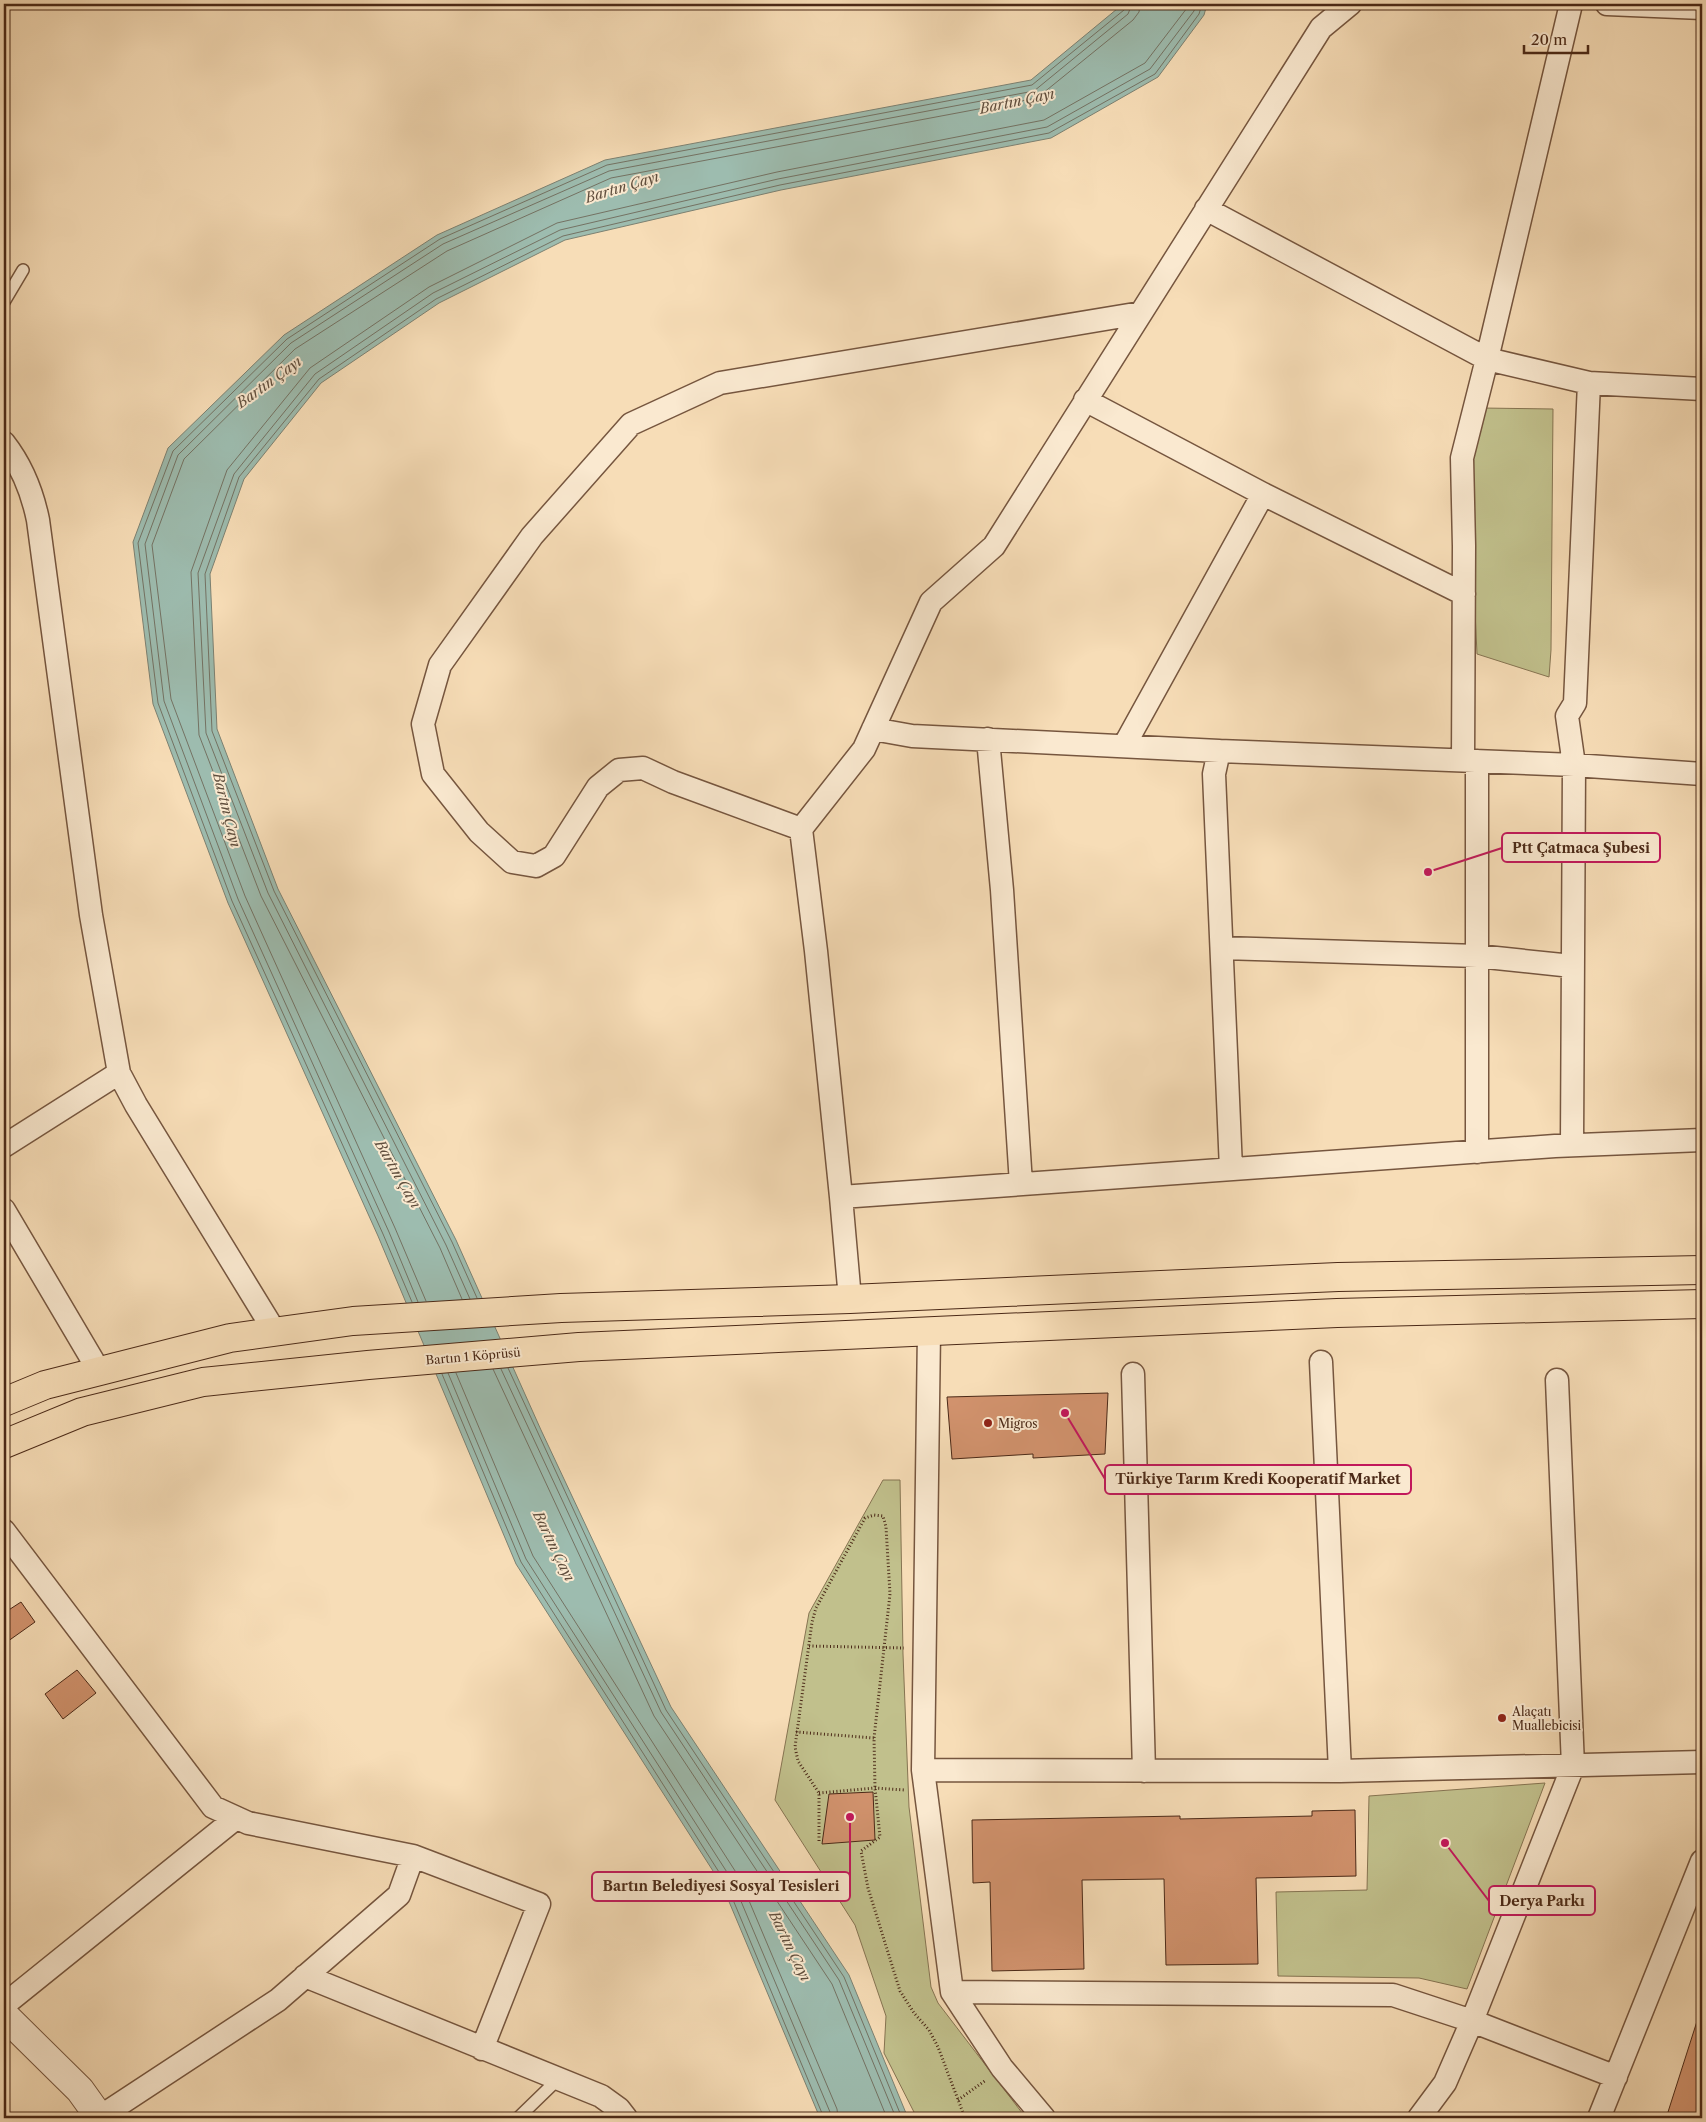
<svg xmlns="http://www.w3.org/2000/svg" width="1706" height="2122" viewBox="0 0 1706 2122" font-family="'Libre Caslon Text',serif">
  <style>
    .green { fill: #c1c08c; stroke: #867452 }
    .water { fill: #9dbcaf; stroke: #7c8172 }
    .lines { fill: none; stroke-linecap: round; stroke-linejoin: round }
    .shore { stroke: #747263; stroke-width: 1 }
    .building { fill: #d1926d; stroke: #4b2917 }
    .service-casing { stroke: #76563f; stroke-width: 14 }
    .minor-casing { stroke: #76563f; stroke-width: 25 }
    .tertiary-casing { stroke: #76563f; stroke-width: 30 }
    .trunk-casing { stroke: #4b2917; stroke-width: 30 }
    .path { stroke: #4b2917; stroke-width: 3; stroke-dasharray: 1 2.5; stroke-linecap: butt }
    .service { stroke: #fae9d0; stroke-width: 11 }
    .minor { stroke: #fae9d0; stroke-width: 22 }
    .tertiary { stroke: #fae9d0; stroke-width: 28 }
    .trunk { stroke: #f7ddb7; stroke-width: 28 }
    .poi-dot { fill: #8f2418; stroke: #fae9d0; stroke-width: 2 }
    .labels { text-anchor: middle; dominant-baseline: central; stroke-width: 4; stroke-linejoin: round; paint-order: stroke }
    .street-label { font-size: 12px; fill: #4b2917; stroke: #fae9d0 }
    .poi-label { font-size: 12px; fill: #4b2917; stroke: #fae9d0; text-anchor: start }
    .water-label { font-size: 14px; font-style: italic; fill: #604e3d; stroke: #fae9d0 }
    .leader { fill: none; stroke: #c2185b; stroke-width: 2 }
    .callout-dot { fill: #c2185b; stroke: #fae9d0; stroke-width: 2 }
    .callout { fill: #fae9d0; stroke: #c2185b; stroke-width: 2 }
    .callout-label { font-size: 14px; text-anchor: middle; font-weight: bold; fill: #4b2917 }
  </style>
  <rect width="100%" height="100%" fill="#f7ddb7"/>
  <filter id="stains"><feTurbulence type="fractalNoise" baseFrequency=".004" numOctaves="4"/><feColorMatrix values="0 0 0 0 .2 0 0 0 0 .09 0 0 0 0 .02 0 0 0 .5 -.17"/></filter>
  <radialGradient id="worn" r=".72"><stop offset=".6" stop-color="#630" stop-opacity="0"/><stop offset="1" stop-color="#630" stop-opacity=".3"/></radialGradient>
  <path class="green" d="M1482,408L1553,409L1551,650L1549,677L1477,654L1468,458Z
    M883,1480H900L903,1654L909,1807L931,1987L938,2003L1026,2118H917L884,2053L886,2016L855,1925L775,1800L809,1613Z
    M1545,1783L1467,1989L1419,1978L1278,1976L1276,1892L1367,1890L1369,1796Z"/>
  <path class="water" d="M1123,4H1207L1204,15L1158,77L1051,138L781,190L565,240L439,303L321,383L244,479L210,574L217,729L278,889L456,1240L541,1430L671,1707L849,1975L908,2118H820L722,1885L516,1564L378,1236L228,903L153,704L133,542L168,448L284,335L437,235L605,160L1031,80Z"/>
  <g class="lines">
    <path class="shore" d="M477,1298L452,1242L274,891L212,731L205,574L239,477L319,379L436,299L563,236L780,185L1049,133L1155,74L1199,14L1202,4
      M462,1299L440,1248L261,896L199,735L191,572L227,470L310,368L429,287L557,223L777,172L1044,120L1145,63L1187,8L1188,4
      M470,1299L446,1245L268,893L206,733L198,573L234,474L315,374L433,293L560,230L778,179L1047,127L1150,69L1194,11L1195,4
      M426,1301L395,1228L245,896L171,699L152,545L184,459L295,349L447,251L611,178L1037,98L1133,20L1139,12L1140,4
      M412,1302L383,1234L232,901L158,703L138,543L173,451L287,339L440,239L607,165L1032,85L1124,10L1126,4
      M418,1302L389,1232L238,899L164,701L145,544L178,455L291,343L443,244L609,171L1034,91L1128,14L1132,4
      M508,1368L666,1710L844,1977L902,2118
      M493,1369L654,1716L832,1984L887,2118
      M501,1369L661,1712L839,1980L896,2118
      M448,1373L526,1559L732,1880L830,2112L831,2118
      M456,1373L533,1556L739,1877L837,2109L838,2118
      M442,1374L521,1562L726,1883L824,2118"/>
  </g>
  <path class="building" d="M1108,1393L1105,1454L1033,1458V1454L952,1459L947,1397Z
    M21,1602L35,1622L4,1644V1613Z
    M77,1670L96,1693L63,1719L45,1694Z
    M873,1792L875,1840L822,1844L829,1794Z
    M1355,1810L1356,1876L1256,1878L1258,1964L1166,1965L1164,1879L1082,1880L1084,1969L992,1971L990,1882L973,1883L972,1820L1180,1816V1819L1312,1816V1811Z
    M1699,2015L1702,2016V2118H1686L1668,2112Z"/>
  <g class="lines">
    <defs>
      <path id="service" d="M4,302L23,270
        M518,2118L552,2085L555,2078"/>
      <path id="minor" d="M1607,4L1702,8
        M1206,209L1487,359L1571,4
        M1085,400L1263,494L1464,594
        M4,443C22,466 32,491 38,520L91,915L119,1073L136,1105L275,1332
        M873,729L912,736L1219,751
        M988,739L1002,890L1021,1184
        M1124,746L1263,494
        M1463,760L1464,546L1462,458L1487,359L1589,383L1702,389
        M1477,761V1152
        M801,829L673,782L643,768L619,770L598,787L554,856L536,866L512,862L479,832L433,774L423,724L440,665L532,536L631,424L720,383L1141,313
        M1222,948L1477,956L1572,966
        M1572,1145L1574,765L1567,716L1575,703L1589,383
        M4,1146L119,1073
        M1231,1169L1214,774L1219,751L1574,765L1702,774
        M841,1197L816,951L801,829L864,749L931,602L994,546L1321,28L1350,4
        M4,1210L99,1371
        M850,1299L841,1197L1555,1146L1702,1140
        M929,1331L923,1770L952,1992L1002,2068L1044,2118
        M1321,1362L1340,1771
        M1133,1374L1144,1771
        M4,1531L213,1807L248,1823L413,1856L539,1904L482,2049
        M923,1770L1340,1771L1702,1762
        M305,1976L601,2096L619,2109L626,2118
        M952,1992L1393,1995L1472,2021L1616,2077
        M4,2005L236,1818
        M100,2117L278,2000L399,1895L413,1856
        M1419,2118L1445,2083L1472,2021L1573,1766L1557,1380
        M1599,2118L1702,1861"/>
      <path id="tertiary" d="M4,2015L80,2090L100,2118"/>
      <path id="trunk" d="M4,1402L45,1385L230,1338L353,1321L561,1308L850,1299L1338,1277L1702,1270
        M4,1444L82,1412L203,1382L368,1365L579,1347L1337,1313L1702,1304"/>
    </defs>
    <use href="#service" class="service-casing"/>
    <use href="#minor" class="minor-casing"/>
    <use href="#tertiary" class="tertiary-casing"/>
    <use href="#trunk" class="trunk-casing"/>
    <path class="path" d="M809,1646L904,1648
      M796,1732L874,1738
      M819,1793L875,1788L905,1790
      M819,1841V1793L798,1761L795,1747L812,1622L816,1608L865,1518L874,1515L883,1516L886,1527L890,1594L874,1738L875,1788L880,1837L861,1851L868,1888L900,1991L914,2013L929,2030L938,2047L965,2118
      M958,2100L986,2080"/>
    <use href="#service" class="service"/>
    <use href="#minor" class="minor"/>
    <use href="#tertiary" class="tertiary"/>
    <use href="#trunk" class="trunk"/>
  </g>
  <g class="poi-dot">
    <circle cx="988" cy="1423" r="5"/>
    <circle cx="1502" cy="1718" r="5"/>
  </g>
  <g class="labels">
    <g class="street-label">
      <text transform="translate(473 1356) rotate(-5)">Bartın 1 Köprüsü</text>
    </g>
    <g class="poi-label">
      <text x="998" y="1423">Migros</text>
      <text x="1512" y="1711">Alaçatı<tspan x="1512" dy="14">Muallebicisi</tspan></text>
    </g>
    <g class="water-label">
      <text transform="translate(1017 101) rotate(-12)">Bartın Çayı</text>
      <text transform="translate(622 187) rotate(-17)">Bartın Çayı</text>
      <text transform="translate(269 382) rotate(-36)">Bartın Çayı</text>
      <text transform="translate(227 810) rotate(76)">Bartın Çayı</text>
      <text transform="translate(398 1174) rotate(60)">Bartın Çayı</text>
      <text transform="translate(554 1546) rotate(64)">Bartın Çayı</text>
      <text transform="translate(790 1946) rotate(64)">Bartın Çayı</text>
    </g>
  </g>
  <path class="leader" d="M1428 872L1502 848M1065 1413L1105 1479M850 1817L850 1886M1445 1843L1489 1901"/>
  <g class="callout-dot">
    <circle cx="1428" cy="872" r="5"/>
    <circle cx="1065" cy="1413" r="5"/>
    <circle cx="850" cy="1817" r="5"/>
    <circle cx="1445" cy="1843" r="5"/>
  </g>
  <g class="callout">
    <rect x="1502" y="833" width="158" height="29" rx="5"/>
    <rect x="1105" y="1465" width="306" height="29" rx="5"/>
    <rect x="592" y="1872" width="258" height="29" rx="5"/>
    <rect x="1489" y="1886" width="106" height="29" rx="5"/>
  </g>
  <g class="callout-label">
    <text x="1581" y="853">Ptt Çatmaca Şubesi</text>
    <text x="1258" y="1484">Türkiye Tarım Kredi Kooperatif Market</text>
    <text x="721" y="1891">Bartın Belediyesi Sosyal Tesisleri</text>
    <text x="1542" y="1906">Derya Parkı</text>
  </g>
  <rect width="1706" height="2122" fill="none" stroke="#f7ddb7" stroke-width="20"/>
  <rect x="5" y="5" width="1696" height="2112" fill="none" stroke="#4b2917" stroke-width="2.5"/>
  <rect x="10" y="10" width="1686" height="2102" fill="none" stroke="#4b2917"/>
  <path d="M1524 45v8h64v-8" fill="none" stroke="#4b2917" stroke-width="2.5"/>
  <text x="1531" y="45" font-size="15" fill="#4b2917" stroke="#fae9d0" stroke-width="4" paint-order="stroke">20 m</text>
  <rect width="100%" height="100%" filter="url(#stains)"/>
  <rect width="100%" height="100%" fill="url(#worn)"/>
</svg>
